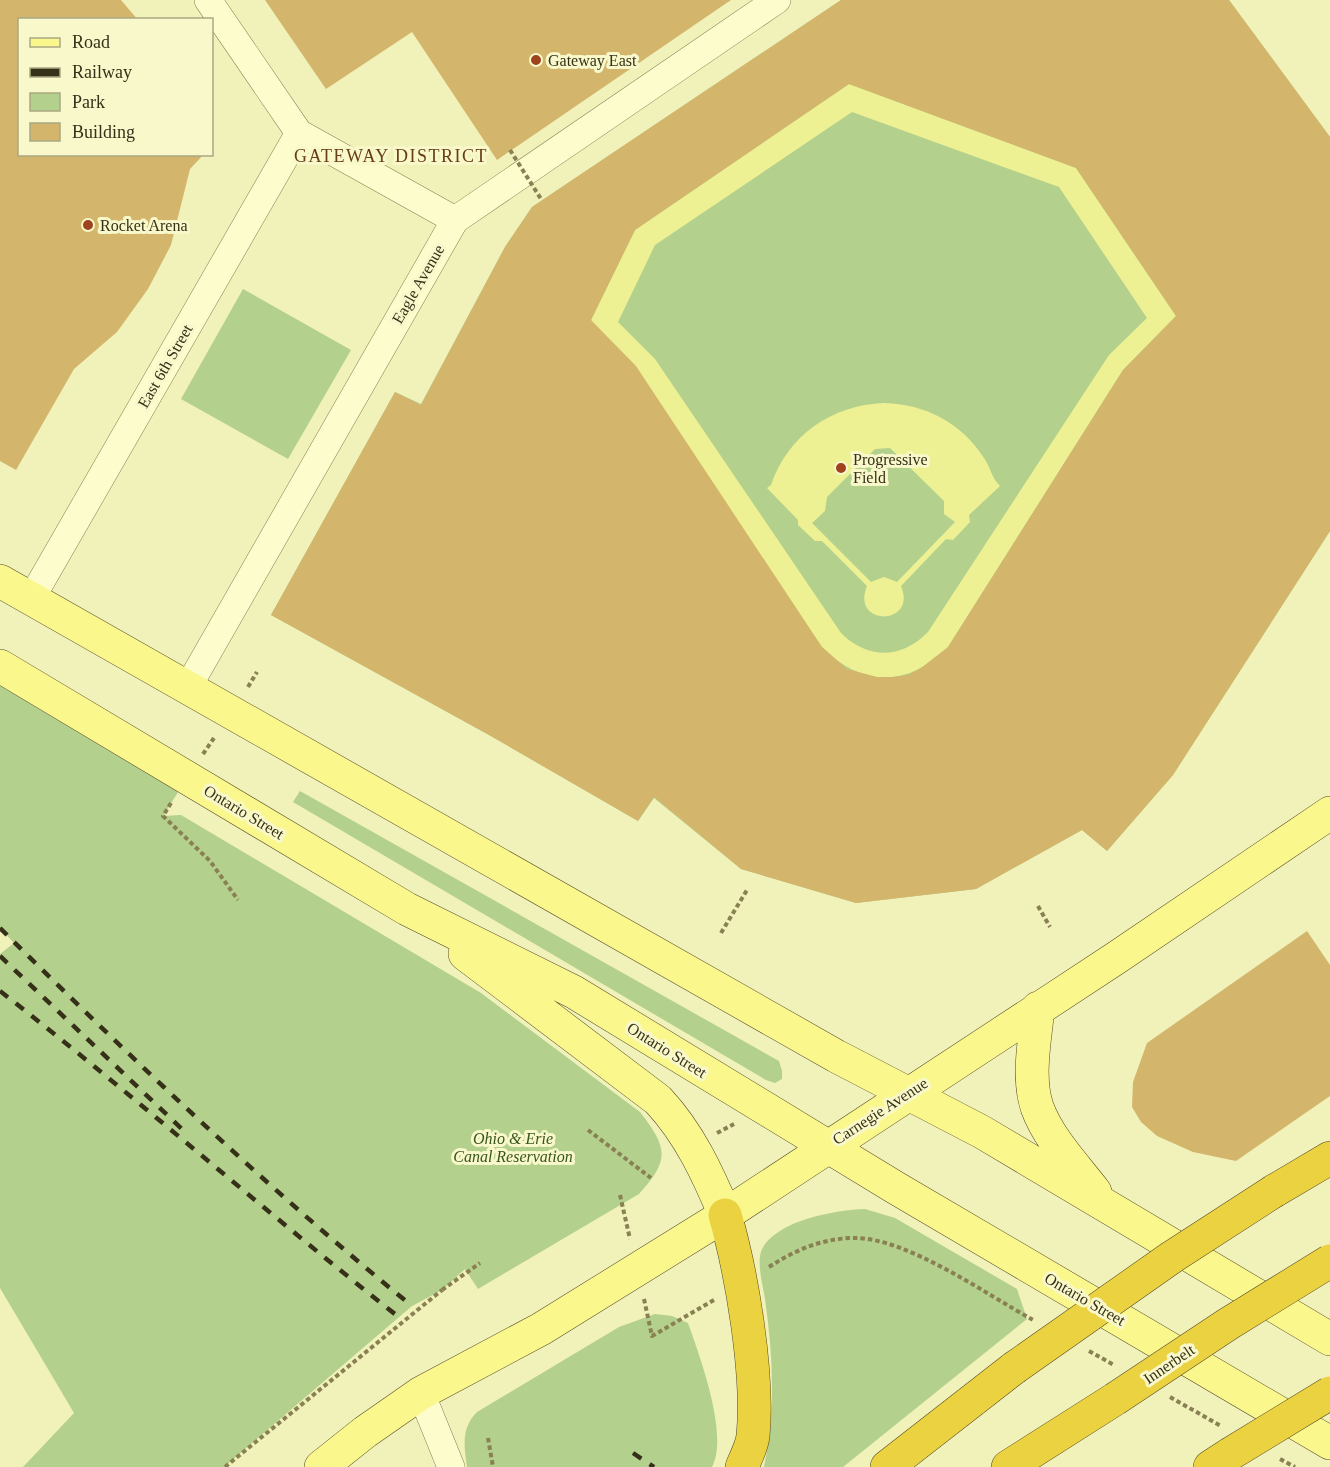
<svg xmlns="http://www.w3.org/2000/svg" width="1330" height="1467" viewBox="0 0 1330 1467" font-family="Georgia,serif">
  <style>
    .green { fill: #b4d08d }
    .sand { fill: #eef193; fill-rule: evenodd }
    .building { fill: #d3b66c; fill-rule: evenodd }
    .lines { fill: none; stroke-linecap: round; stroke-linejoin: round }
    .minor-casing { stroke: #898053; stroke-width: 28 }
    .major-casing { stroke: #564b28; stroke-width: 34 }
    .highway-casing { stroke: #564b28; stroke-width: 34 }
    .path { stroke: #898053; stroke-width: 4; stroke-dasharray: 4.5 3; stroke-linecap: butt }
    .minor { stroke: #fcfccd; stroke-width: 27 }
    .major { stroke: #faf88c; stroke-width: 33 }
    .highway { stroke: #ebd240; stroke-width: 33 }
    .rail { stroke: #373019; stroke-width: 4.5; stroke-dasharray: 10 10; stroke-linecap: butt }
    .highway-bridge-casing { stroke: #564b28; stroke-width: 34; stroke-linecap: butt }
    .path-bridge { stroke: #898053; stroke-width: 4; stroke-dasharray: 4.5 3; stroke-linecap: butt }
    .highway-bridge { stroke: #ebd240; stroke-width: 33 }
    .poi-dot { fill: #9e431e; stroke: #f8f8ca; stroke-width: 2 }
    .labels { text-anchor: middle; dominant-baseline: central; stroke-width: 6; stroke-linejoin: round; paint-order: stroke }
    .poi-label { font-size: 16px; fill: #373019; stroke: #f8f8ca; text-anchor: start }
    .street-label { font-size: 16px; fill: #373019; stroke: #f8f8ca }
    .park-label { font-size: 16px; font-style: italic; fill: #37551e; stroke: #f8f8ca }
    .neighbourhood-label { font-size: 18px; letter-spacing: 1.5px; fill: #673e15; stroke: #f8f8ca }
  </style>
  <rect width="100%" height="100%" fill="#f1f1ba"/>
  <path class="green" d="M841,0H1229L1330,137V531L1173,775L1107,851L1082,830L976,889L856,903L741,869L654,798L638,821L489,735L271,615L395,392L421,404L505,247L532,207Z
    M243,289L351,350L288,459L181,399Z
    M0,666L187,778L163,816L181,815L481,993L640,1112C668,1148 670,1160 639,1194L478,1289L465,1269L442,1290L412,1306L224,1467H23L74,1413L0,1288V954L14,943L0,928Z
    M300,791L779,1061L782,1071V1079L775,1083L766,1080L293,802Z
    M865,1209L895,1218L1017,1289L1027,1319L843,1467H764C776,1411 773,1355 765,1299C763,1285 756,1262 762,1249C777,1220 836,1210 865,1209Z
    M655,1314L672,1316L688,1323C700,1357 729,1435 712,1467H467C464,1446 461,1428 477,1412L619,1327Z"/>
  <path class="sand" d="M849,84L1076,168L1176,316L1123,370L948,647C908,688 861,687 822,647L591,320L635,230ZM852,112L1059,187L1147,318L1109,355L928,632C902,659 868,660 841,633L655,359L618,322L655,245Z
    M884,403C925,404 962,423 984,458C990,466 992,479 1000,486L969,515L970,522L953,540L946,539L901,586C918,626 850,627 867,586L822,541H815L798,525V520L767,488L771,485C788,435 832,405 884,403ZM890,448L944,501V514L955,522L897,582L884,577L871,582L812,523L825,511L827,497L875,449Z"/>
  <path class="building" d="M0,0H121L138,20H20V154H204L190,169L171,245L148,289L117,332L74,369L16,470L0,461Z
    M265,0H731L497,160L412,32L326,89Z
    M841,0H1229L1330,137V531L1173,775L1107,851L1082,830L976,889L856,903L741,869L654,797L638,821L489,735L271,615L395,392L421,405L505,247L532,207ZM849,84L1076,168L1176,316L1123,370L948,647L921,668L908,675L892,677H877L847,669L822,647L636,366L591,320L635,230Z
    M1307,931L1330,965V1096L1236,1161L1193,1152L1157,1136L1141,1122L1132,1107L1133,1082L1147,1043Z"/>
  <g class="lines">
    <defs>
      <path id="minor" d="M208,0L299,133L455,220
        M31,599L299,133
        M188,687L455,220L777,0
        M421,1393L451,1467"/>
      <path id="major" d="M0,581L836,1056L982,1132L1330,1339
        M0,666L407,909L574,992L896,1188L1330,1443
        M465,954L658,1100C689,1133 708,1174 725,1215
        M1038,1008C1035,1039 1027,1077 1037,1107C1048,1138 1075,1166 1095,1192
        M321,1467L365,1432L421,1393L541,1329L725,1215L1116,958L1330,813"/>
      <path id="highway" d="M1274,1191L1330,1158
        M725,1215C742,1274 759,1375 753,1436C752,1446 746,1457 742,1467
        M887,1467L1014,1368
        M1008,1467L1115,1399
        M1210,1467L1230,1454"/>
    </defs>
    <use href="#minor" class="minor-casing"/>
    <use href="#major" class="major-casing"/>
    <use href="#highway" class="highway-casing"/>
    <path class="path" d="M248,687L257,672
      M203,754L214,738
      M171,803L163,816L210,861L238,900
      M1038,906L1050,927
      M721,933L747,890
      M588,1130L651,1178
      M717,1133L734,1124
      M620,1195L630,1239
      M769,1267C795,1250 823,1238 855,1238C907,1238 986,1294 1033,1320
      M442,1290L480,1263
      M644,1299L652,1336L714,1300
      M1089,1351L1114,1365
      M1170,1397L1221,1426
      M488,1438L493,1467
      M1280,1459L1295,1467"/>
    <use href="#minor" class="minor"/>
    <use href="#major" class="major"/>
    <use href="#highway" class="highway"/>
    <path class="rail" d="M0,928C132,1059 268,1189 412,1306
      M0,956L183,1130
      M0,991C136,1097 264,1211 400,1318
      M633,1453L654,1467"/>
    <defs>
      <path id="highway-bridge" d="M1014,1368L1172,1257L1274,1191
        M1115,1399L1228,1324L1330,1261
        M1230,1454L1330,1393"/>
    </defs>
    <use href="#highway-bridge" class="highway-bridge-casing"/>
    <path class="path-bridge" d="M510,150L541,199
      M225,1467L442,1290"/>
    <use href="#highway-bridge" class="highway-bridge"/>
  </g>
  <g class="poi-dot">
    <circle cx="536" cy="60" r="6"/>
    <circle cx="88" cy="225" r="6"/>
    <circle cx="841" cy="468" r="6"/>
  </g>
  <g class="labels">
    <g class="poi-label">
      <text x="548" y="60">Gateway East</text>
      <text x="100" y="225">Rocket Arena</text>
      <text x="853" y="459">Progressive<tspan x="853" dy="18">Field</tspan></text>
    </g>
    <g class="street-label">
      <text transform="translate(418 284) rotate(-60)">Eagle Avenue</text>
      <text transform="translate(165 366) rotate(-60)">East 6th Street</text>
      <text transform="translate(244 812) rotate(31)">Ontario Street</text>
      <text transform="translate(667 1050) rotate(32)">Ontario Street</text>
      <text transform="translate(880 1111) rotate(-33)">Carnegie Avenue</text>
      <text transform="translate(1085 1299) rotate(30)">Ontario Street</text>
      <text transform="translate(1169 1364) rotate(-34)">Innerbelt</text>
    </g>
    <g class="park-label">
      <text x="513" y="1138">Ohio &amp; Erie<tspan x="513" dy="18">Canal Reservation</tspan></text>
    </g>
    <g class="neighbourhood-label">
      <text x="391" y="156">GATEWAY DISTRICT</text>
    </g>
  </g>
  <rect x="18" y="18" width="195" height="138" fill="#f8f8ca" stroke="#aba883" stroke-width="1.5"/>
  <rect x="30" y="38" width="30" height="9" fill="#faf88c" stroke="#aba883" stroke-width="1.5"/>
  <text x="72" y="48" font-size="18" fill="#373019">Road</text>
  <rect x="30" y="68" width="30" height="9" fill="#373019" stroke="#aba883" stroke-width="1.5"/>
  <text x="72" y="78" font-size="18" fill="#373019">Railway</text>
  <rect x="30" y="93" width="30" height="18" fill="#b4d08d" stroke="#aba883" stroke-width="1.5"/>
  <text x="72" y="108" font-size="18" fill="#373019">Park</text>
  <rect x="30" y="123" width="30" height="18" fill="#d3b66c" stroke="#aba883" stroke-width="1.5"/>
  <text x="72" y="138" font-size="18" fill="#373019">Building</text>
</svg>
